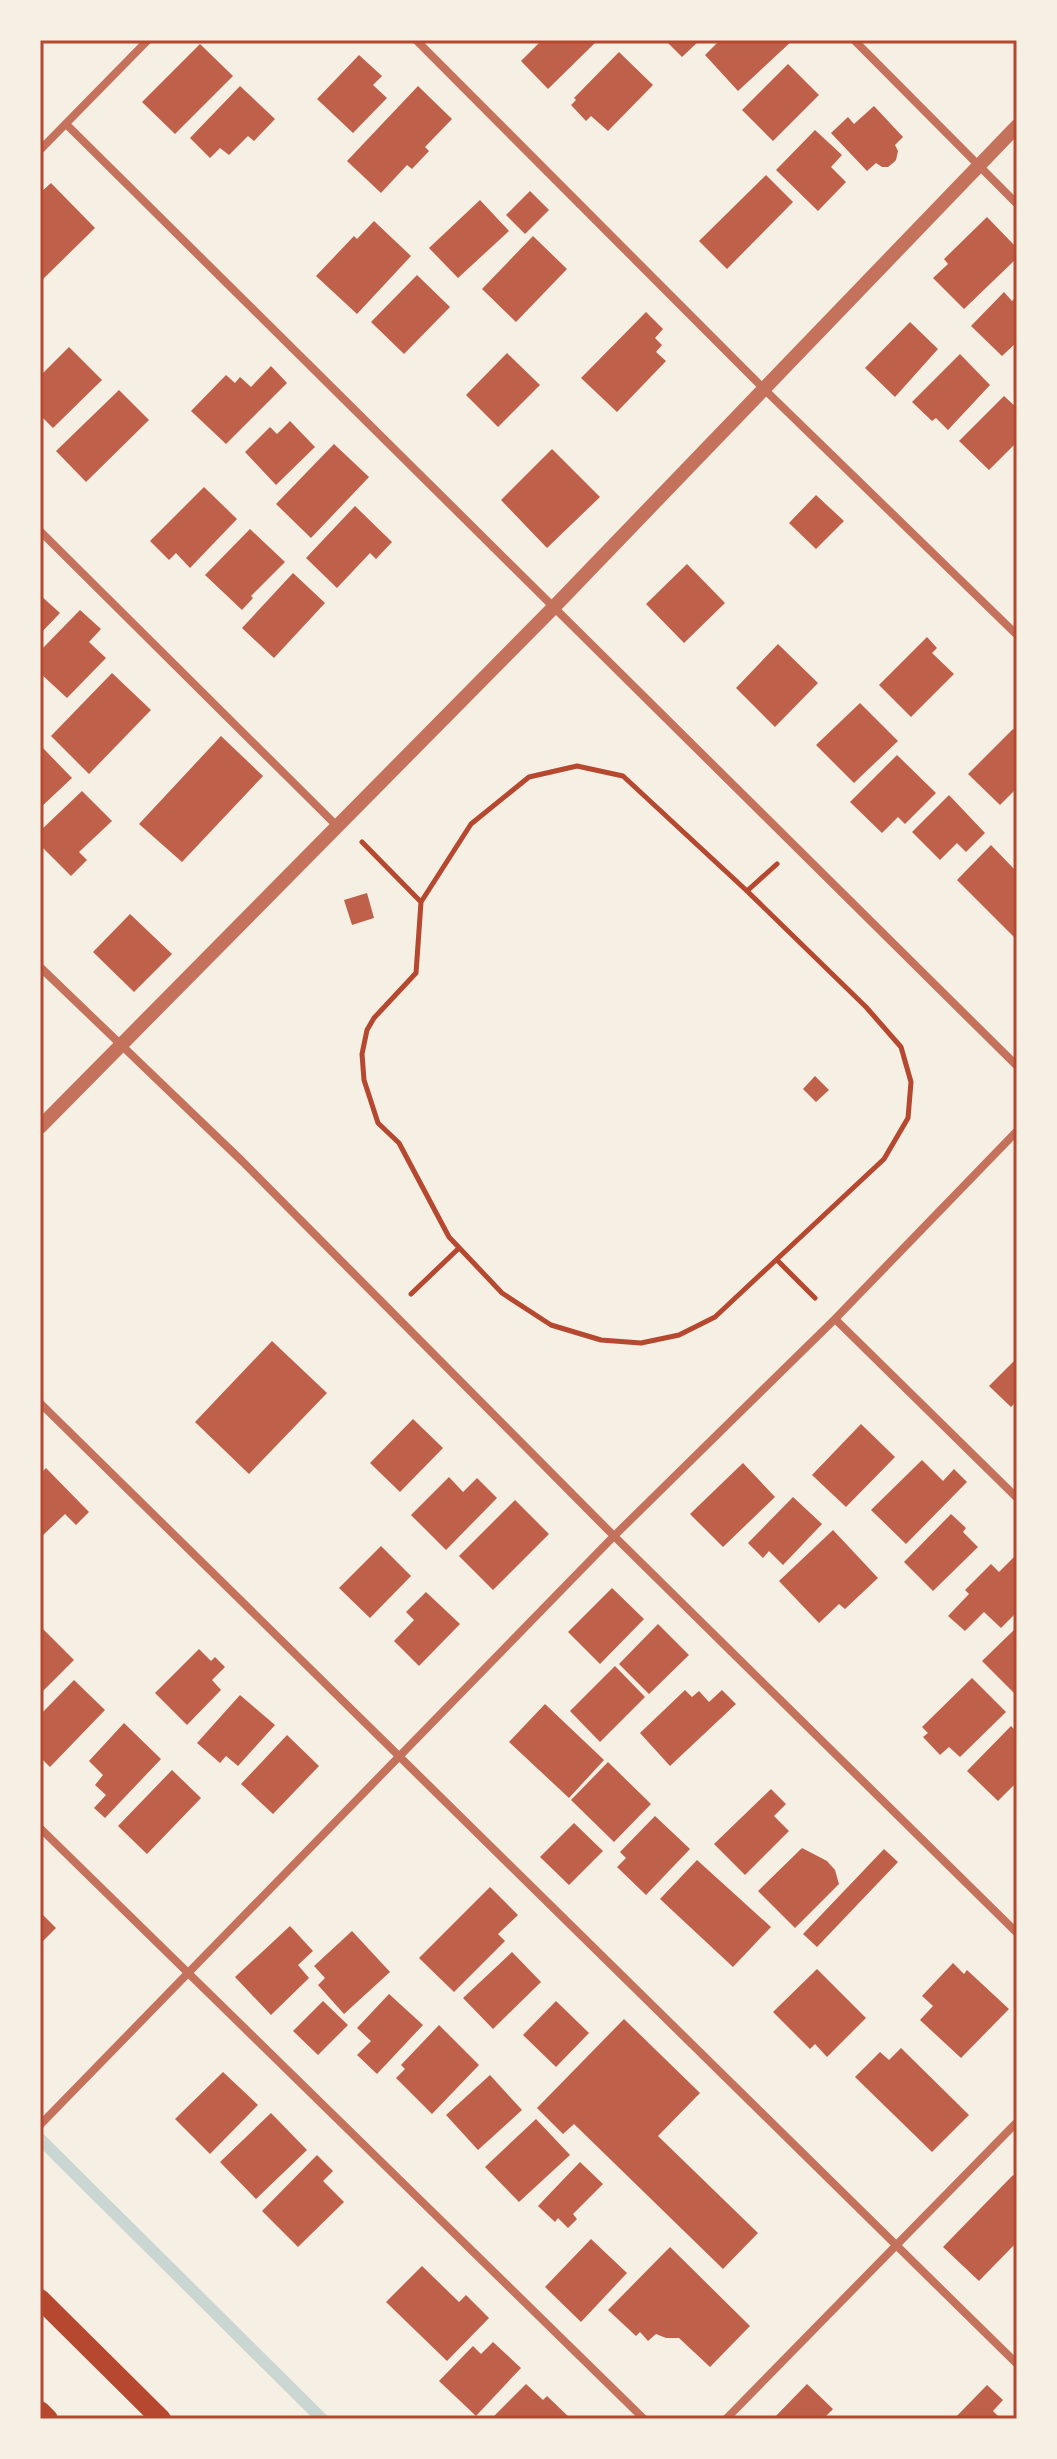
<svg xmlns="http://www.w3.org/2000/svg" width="1057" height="2459" viewBox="0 0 1057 2459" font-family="Montserrat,sans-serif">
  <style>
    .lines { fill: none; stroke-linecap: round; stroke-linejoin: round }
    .stream { stroke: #c9d6d2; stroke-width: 12 }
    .building { fill: #bf614a }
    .path { stroke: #b5482f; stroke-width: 5 }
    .minor { stroke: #c5725c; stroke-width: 8 }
    .tertiary { stroke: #c5725c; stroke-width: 14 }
    .primary { stroke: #b5482f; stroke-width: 20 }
    .neatline { fill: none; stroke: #b5482f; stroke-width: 3 }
  </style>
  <rect width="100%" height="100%" fill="#f6efe4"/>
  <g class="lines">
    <path class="stream" d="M40,2139L322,2419"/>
  </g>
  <path class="building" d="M542,40H598L548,89L521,61Z
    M665,40H700L682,57Z
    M720,40H793L738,91L705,55Z
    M200,44L233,76L175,134L142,102Z
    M619,52L653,85L608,131L591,116L586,121L571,105L576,100L574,98Z
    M359,55L382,76L373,85L387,98L353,133L317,99Z
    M788,64L819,95L773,141L742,110Z
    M240,86L275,119L254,141L248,136L229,155L220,148L210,158L190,138Z
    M418,86L452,119L425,147L429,151L412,169L407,165L381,193L347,161Z
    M874,106L903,137L895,145L898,151L896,160L893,163L888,167H882L876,163L867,171L831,133L848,117L854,124Z
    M815,130L842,155L831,167L846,182L818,211L776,170Z
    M766,175L793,202L727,269L699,241Z
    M51,183L95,228L40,282V193Z
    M530,191L549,210L525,234L506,215Z
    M480,200L509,231L458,278L429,248Z
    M987,217L1017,248V258L964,309L933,278L948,264L944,259Z
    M374,221L411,256L357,314L316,276L354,236L357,239Z
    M533,236L567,269L516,322L482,289Z
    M417,275L450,307L404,354L371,322Z
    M1004,292L1012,301L1017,296V342L1002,356L971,326Z
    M646,312L663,329L655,338L662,345L656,352L666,361L617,412L581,378Z
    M910,322L938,349L895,397L865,368Z
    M69,347L102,380L53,428L40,415V376Z
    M507,353L540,385L498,427L466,395Z
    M960,354L990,385L948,430L936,418L932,421L912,402Z
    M271,366L287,383L226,444L191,411L226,375L235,383L240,377L251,387Z
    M119,390L149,420L86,482L56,451Z
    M1004,396L1017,408V442L989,470L959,441Z
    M290,421L315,447L276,485L245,452L270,427L277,434Z
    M334,444L369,477L311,538L276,504Z
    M552,449L600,497L547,548L501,500Z
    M204,487L237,519L190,568L176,553L169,560L150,541Z
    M816,495L844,521L816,549L789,523Z
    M355,506L392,542L376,559L370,553L337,588L306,558Z
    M250,529L285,562L251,596L253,598L242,610L205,575Z
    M687,564L725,603L684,643L646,604Z
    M293,573L325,603L274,658L242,628Z
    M40,595L60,613L40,634Z
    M80,610L101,629L89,642L106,658L67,698L40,673V651Z
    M927,637L937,648L932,653L954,674L911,717L879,685Z
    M778,644L818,683L775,727L736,688Z
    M112,673L151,710L89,774L51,736Z
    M860,703L898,741L854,783L816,745Z
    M1013,729L1017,732V788L1000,805L968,774Z
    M221,736L263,776L182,862L139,824Z
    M40,745L72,778L40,808Z
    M897,755L936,793L905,824L898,817L882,833L850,802Z
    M82,791L112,821L79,852L87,860L71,876L40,845V831Z
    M949,795L985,833L966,852L957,843L940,860L912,832Z
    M991,845L1017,872V940L957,880Z
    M367,893L374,918L352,925L344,900Z
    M130,914L172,954L134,992L93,952Z
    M815,1076L829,1090L816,1102L803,1089Z
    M272,1341L327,1393L249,1474L195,1422Z
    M1017,1358V1401L1011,1407L989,1386Z
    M413,1419L443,1448L400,1492L370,1463Z
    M861,1424L895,1457L846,1507L812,1475Z
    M922,1460L943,1481L954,1469L967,1482L906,1544L871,1510Z
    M743,1463L775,1497L723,1547L690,1514Z
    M46,1468L89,1512L76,1525L65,1514L40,1538V1474Z
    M449,1477L463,1492L477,1478L497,1498L446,1550L411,1515Z
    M793,1497L822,1524L783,1565L769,1551L763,1558L748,1543Z
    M515,1500L549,1534L493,1590L459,1556Z
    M951,1514L966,1528L963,1532L978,1547L933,1591L904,1562Z
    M833,1530L878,1578L845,1609L839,1604L819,1623L779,1581Z
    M381,1546L411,1576L370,1618L339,1588Z
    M1017,1554V1612L1001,1628L984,1612L965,1631L948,1616L969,1594L965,1590L991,1564L999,1572Z
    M612,1588L644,1619L600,1664L568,1632Z
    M426,1592L460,1624L419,1666L394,1641L414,1620L406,1612Z
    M658,1624L689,1655L649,1694L619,1664Z
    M40,1626L74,1660L40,1694Z
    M1017,1627V1691L1014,1693L982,1661Z
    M199,1649L211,1661L215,1657L225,1667L212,1680L221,1690L187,1725L155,1693Z
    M615,1666L645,1697L600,1742L570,1711Z
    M972,1678L1006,1712L960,1757L949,1747L940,1755L923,1737L928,1733L922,1727Z
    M74,1680L105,1710L50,1767L40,1757V1715Z
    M685,1690L692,1697L699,1691L709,1702L722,1690L736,1704L670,1766L640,1733Z
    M240,1695L275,1725L238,1766L226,1756L220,1763L197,1743Z
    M545,1704L604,1760L569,1798L509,1742Z
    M124,1723L161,1759L105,1818L94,1808L106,1795L95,1785L103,1775L89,1761Z
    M1011,1726L1017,1732V1782L998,1801L967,1771Z
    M287,1735L319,1766L273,1814L241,1784Z
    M608,1762L651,1804L614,1842L571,1800Z
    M172,1770L201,1798L147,1854L118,1826Z
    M771,1789L786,1804L774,1816L789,1831L745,1875L714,1844Z
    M655,1816L690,1849L646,1895L617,1867L626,1858L620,1852Z
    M574,1823L603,1851L569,1885L540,1857Z
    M802,1848L827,1861L835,1870L839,1884L795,1928L758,1891Z
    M884,1849L898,1862L817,1947L803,1934Z
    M697,1860L771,1927L733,1967L660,1899Z
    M490,1887L518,1915L498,1934L505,1941L454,1992L419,1958Z
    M40,1912L56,1928L40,1944Z
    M290,1926L313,1951L298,1965L309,1978L271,2015L235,1977Z
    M352,1931L390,1972L344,2014L318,1985L325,1978L314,1966Z
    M512,1952L541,1982L493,2029L463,1998Z
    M953,1963L964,1974L967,1970L1009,2009L961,2058L920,2020L933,2006L922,1996Z
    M817,1969L866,2018L827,2057L815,2044L810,2049L773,2012Z
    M389,1994L423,2025L377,2074L357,2055L371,2041L357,2028Z
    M323,2001L348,2025L318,2055L293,2031Z
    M556,2001L589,2033L556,2067L523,2035Z
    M624,2019L700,2093L658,2136L758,2233L723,2269L574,2124L563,2134L537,2108Z
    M439,2025L479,2065L432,2114L396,2078L405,2069L401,2065Z
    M901,2048L969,2115L932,2152L855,2077L880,2052L889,2060Z
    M223,2072L258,2105L210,2154L175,2119Z
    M490,2075L522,2110L478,2150L446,2115Z
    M271,2113L307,2150L256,2199L220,2162Z
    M536,2119L570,2155L519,2202L485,2167Z
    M317,2155L333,2171L323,2181L344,2202L298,2247L262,2211Z
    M580,2162L603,2184L573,2214L577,2219L568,2228L558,2218L555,2222L538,2206Z
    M1013,2175L1017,2179V2242L979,2281L943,2247Z
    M591,2239L627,2273L581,2322L545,2287Z
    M670,2247L750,2326L710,2367L679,2338H666L656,2334L648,2341L640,2332L636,2336L608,2310Z
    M422,2266L459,2302L466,2295L489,2318L447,2361L386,2302Z
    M493,2342L521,2368L476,2416L439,2381L473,2346L481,2354Z
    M526,2384L543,2400L547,2396L571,2419H491Z
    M807,2384L833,2409L826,2416L829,2419H773Z
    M987,2385L1003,2400L993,2411L1001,2419H954Z"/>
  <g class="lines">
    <path class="path" d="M362,842L421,902L471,824L529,777L577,766L623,776L747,891L866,1007L901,1047L911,1082L908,1118L884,1159L715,1317L679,1335L641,1343L601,1340L551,1325L502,1293L449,1237L399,1143L378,1123L364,1080L362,1054L367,1030L374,1018L416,973L421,902
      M747,891L777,864
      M777,1260L815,1298
      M411,1294L459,1248"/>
    <path class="minor" d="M416,40L765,390L1017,635
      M854,40L1017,204
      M66,124L1017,1066
      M40,150L148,40
      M40,531L337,826
      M40,967L242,1161L614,1536L1017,1933
      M835,1319L1017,1498
      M40,1403L1017,2364
      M40,1828L644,2419
      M40,2125L614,1536L835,1319L1017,1131
      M726,2419L1017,2122"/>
    <path class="tertiary" d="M40,1127L554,607L1017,126"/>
    <path class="primary" d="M40,2299L161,2419
      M40,2411L48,2419"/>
  </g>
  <rect width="1057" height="2459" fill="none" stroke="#f6efe4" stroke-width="84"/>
  <rect x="42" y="42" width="973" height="2375" class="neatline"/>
</svg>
